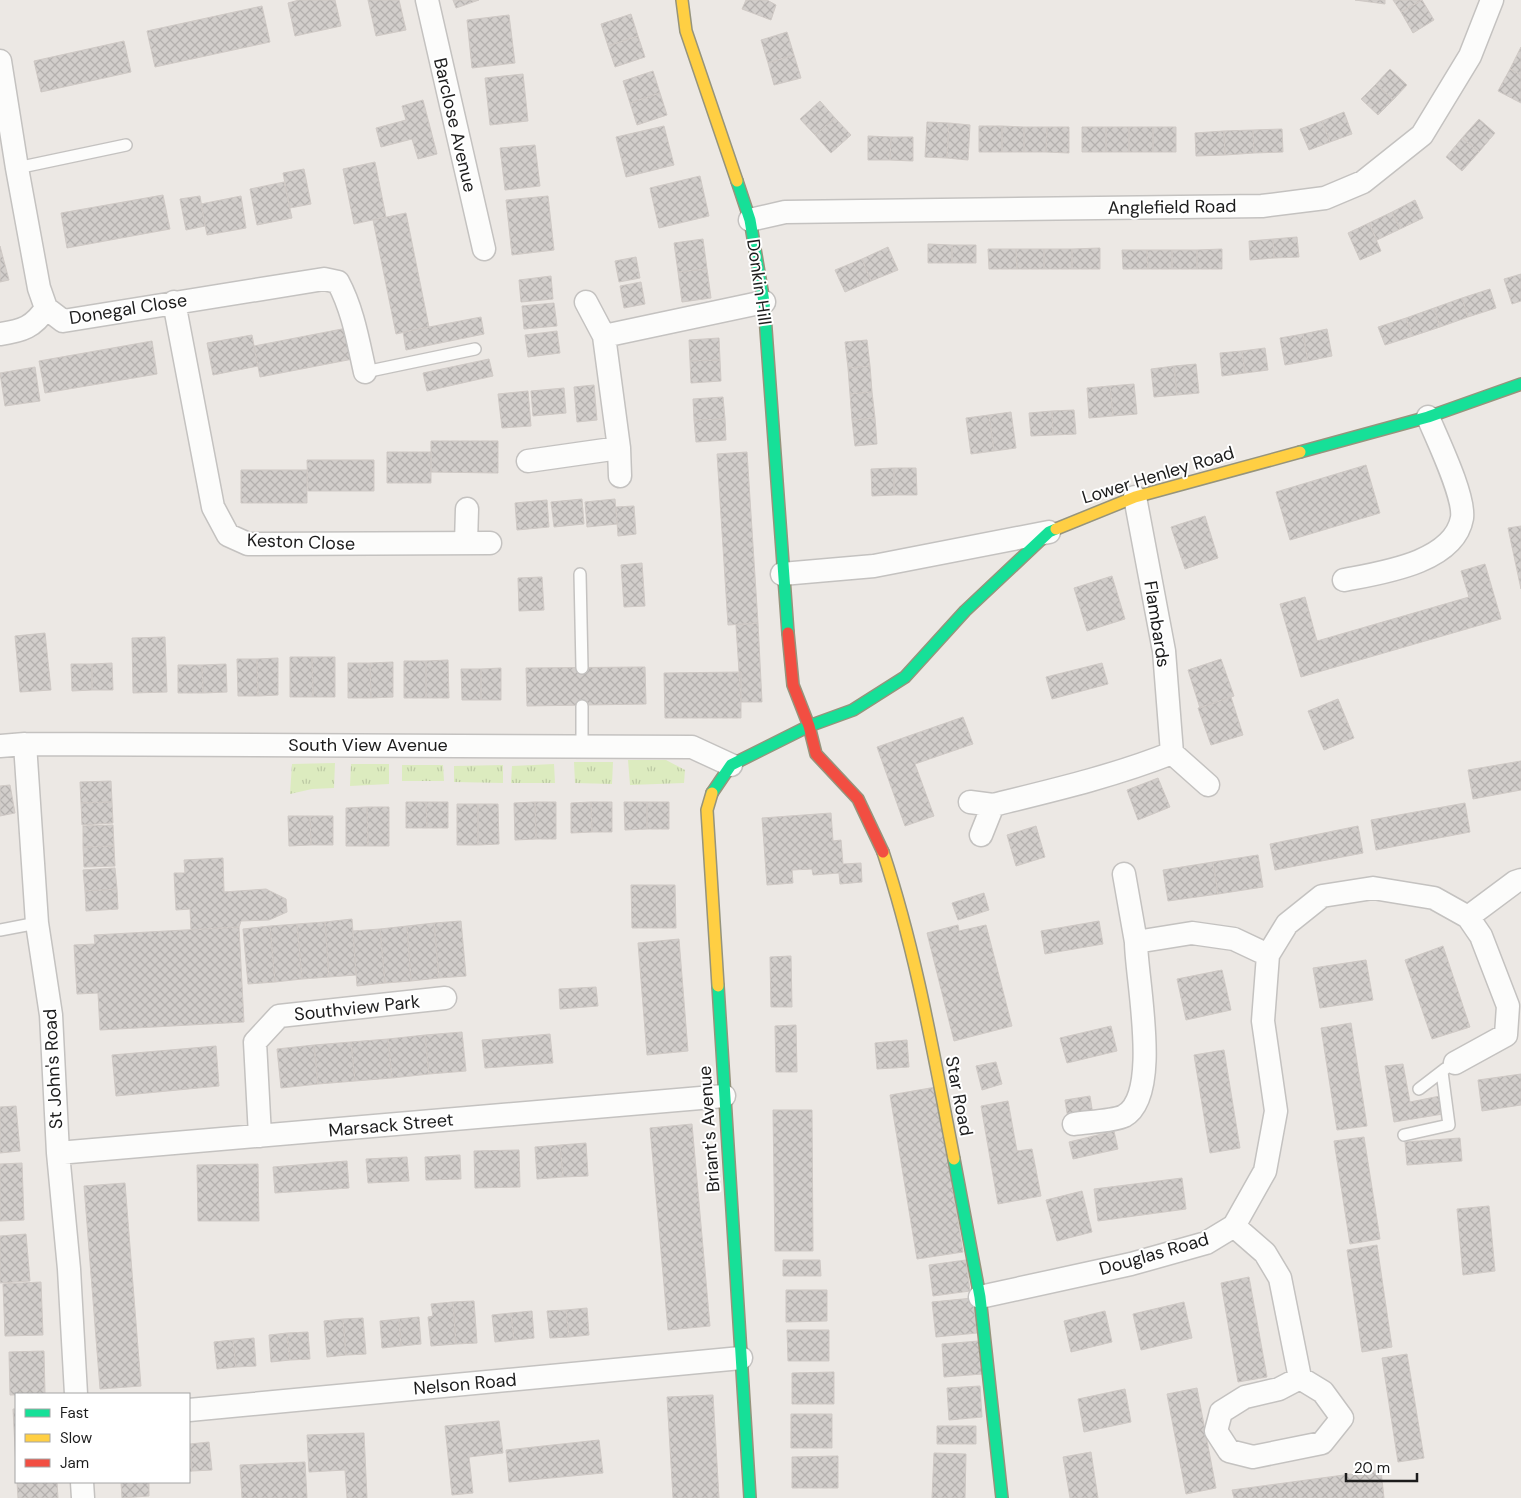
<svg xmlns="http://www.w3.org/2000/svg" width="1521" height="1498" viewBox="0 0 1521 1498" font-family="'DM Sans',sans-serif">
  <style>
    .grass { fill: url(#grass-tufts) }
    .building { fill: url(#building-cross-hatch); stroke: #cfc9c5 }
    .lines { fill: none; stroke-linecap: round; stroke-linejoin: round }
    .lane-casing { stroke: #c4c2c0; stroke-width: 14 }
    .street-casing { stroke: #c4c2c0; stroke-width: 25 }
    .fast-casing { stroke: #96947c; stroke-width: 14 }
    .slow-casing { stroke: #96947c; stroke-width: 14 }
    .jam-casing { stroke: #96947c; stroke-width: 14 }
    .lane { stroke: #fcfcfb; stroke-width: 11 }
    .street { stroke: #fcfcfb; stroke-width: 22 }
    .fast { stroke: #16e098; stroke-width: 11 }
    .slow { stroke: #ffcf43; stroke-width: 11 }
    .jam { stroke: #f24e42; stroke-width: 11 }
    .labels { text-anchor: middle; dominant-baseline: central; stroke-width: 4; stroke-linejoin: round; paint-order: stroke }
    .street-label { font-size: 18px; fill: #1c1c1c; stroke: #fff }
  </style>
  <defs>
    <pattern id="grass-tufts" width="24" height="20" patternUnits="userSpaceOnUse" patternTransform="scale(1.25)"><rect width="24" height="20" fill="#dcebbf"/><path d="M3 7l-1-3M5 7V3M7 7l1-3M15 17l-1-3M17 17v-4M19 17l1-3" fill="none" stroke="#bcc9a4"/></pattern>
    <pattern id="building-cross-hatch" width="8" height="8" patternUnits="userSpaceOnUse" patternTransform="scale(1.25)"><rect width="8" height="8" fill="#d2cecb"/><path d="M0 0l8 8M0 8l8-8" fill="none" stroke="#b4b0ae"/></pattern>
  </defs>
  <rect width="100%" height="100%" fill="#ece8e4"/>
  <path class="grass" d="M628,760H666L685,770L684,783L630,785Z
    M574,762H613L612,784L575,783Z
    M335,763L334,788L312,789L290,794L292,764Z
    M351,764H389V784L350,786Z
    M554,764L555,783H511L512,766Z
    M402,765H443L444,781H402Z
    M503,765V783L454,782V766Z"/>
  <path class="building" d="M299,0H335L341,26L295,36L288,3Z
    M368,0H399L406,30L376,36Z
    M453,0H479L456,8Z
    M746,0H767L776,5L771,20L742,9Z
    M1355,0H1385V4Z
    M1393,0H1422L1401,12Z
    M1422,0L1434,20L1413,33L1401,12Z
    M262,6L270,42L155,67L147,31Z
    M631,14L638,36L608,46L601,24Z
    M509,15L515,63L472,68L467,20Z
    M787,32L794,55L768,63L761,40Z
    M638,36L645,57L615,67L608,46Z
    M124,41L131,72L41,92L34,61Z
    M1521,47V75L1510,69Z
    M794,55L801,78L774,85L768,63Z
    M1390,69L1407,85L1393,100L1376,84Z
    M1510,69L1521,75V103L1498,91Z
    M653,71L660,93L630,103L623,81Z
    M523,74L528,121L490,125L485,78Z
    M1376,84L1393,100L1378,115L1361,99Z
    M660,93L667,115L637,125L630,103Z
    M423,100L437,154L418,159L412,139L381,147L376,128L406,120L402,106Z
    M820,101L835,118L815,135L800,119Z
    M1344,112L1352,134L1330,142L1322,121Z
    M835,118L851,135L831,153L815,135Z
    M1479,119L1495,133L1479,152L1462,138Z
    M1322,121L1330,142L1309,150L1300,129Z
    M927,122L949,123L947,158L925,157Z
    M949,123L970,125L968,160L947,158Z
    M664,126L674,165L626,177L616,137Z
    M979,126H1002V152H979Z
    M1002,126L1024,127V152H1002Z
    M1024,127H1047L1046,152H1024Z
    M1047,127H1069V153L1046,152Z
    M1082,127H1106V152H1082Z
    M1106,127H1129V152H1106Z
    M1129,127H1153V152H1129Z
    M1153,127H1176V152H1153Z
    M1282,129L1283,152L1254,153L1253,130Z
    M1253,130L1254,153L1225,155L1224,131Z
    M1224,131L1225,155L1196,156L1195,133Z
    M868,136L891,137L890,160H868Z
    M891,137H913V161L890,160Z
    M1462,138L1479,152L1462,171L1446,157Z
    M535,145L540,186L505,190L500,148Z
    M375,162L386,217L354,224L343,169Z
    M304,169L311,204L290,208L283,173Z
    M700,176L709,216L659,228L650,188Z
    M284,182L292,218L257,225L250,189Z
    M163,195L170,229L67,248L61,213Z
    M200,196L205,226L186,230L180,199Z
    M241,196L246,228L207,235L201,204Z
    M548,196L554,250L512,255L506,200Z
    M1415,200L1423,218L1400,229L1392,212Z
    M1392,212L1400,229L1377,240L1369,223Z
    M406,213L429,327L396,334L373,220Z
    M1369,223L1381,251L1360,260L1348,233Z
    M1297,237L1299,257L1274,258L1273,239Z
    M703,239L707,269L678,272L674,243Z
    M1273,239L1274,258L1250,260L1249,241Z
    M928,244L952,245V263H928Z
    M952,245H976V263H952Z
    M0,246L9,280L0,282Z
    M888,247L898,270L871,281L862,259Z
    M1100,248V269H1072V249Z
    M988,249H1016L1017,269H989Z
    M1016,249H1044V269H1017Z
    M1044,249H1072V269H1044Z
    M1222,249V269H1197V250Z
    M1122,250H1147L1148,269H1123Z
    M1147,250H1172V269H1148Z
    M1172,250H1197V269H1172Z
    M636,257L640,278L619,282L615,261Z
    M862,259L871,281L845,292L835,270Z
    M707,269L711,298L682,302L678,272Z
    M1521,274V301L1512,304L1504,279Z
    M551,276L553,299L521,302L519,280Z
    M641,282L645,304L624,308L620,286Z
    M1490,289L1496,308L1468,317L1462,298Z
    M1462,298L1468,317L1440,327L1434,308Z
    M554,303L557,326L524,329L522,306Z
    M1434,308L1440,327L1413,336L1406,318Z
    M481,317L484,334L406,350L403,332Z
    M1406,318L1413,336L1385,345L1378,327Z
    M347,328L353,359L260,377L254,346Z
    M1327,329L1332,356L1308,361L1303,334Z
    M557,331L560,353L528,357L525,335Z
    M1303,334L1308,361L1285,365L1280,338Z
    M252,335L258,366L213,375L207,343Z
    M719,338L720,360L690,361L689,340Z
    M867,340L870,366L848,368L845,342Z
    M152,341L157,374L45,393L39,361Z
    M1265,348L1268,370L1245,373L1242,351Z
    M1242,351L1245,373L1222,376L1220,353Z
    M489,359L493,376L427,391L423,373Z
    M720,360L721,381L691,383L690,361Z
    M1196,364L1199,393L1177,395L1174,366Z
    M870,366L872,392L850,394L848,368Z
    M1174,366L1177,395L1154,397L1151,369Z
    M35,367L40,401L5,406L0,373Z
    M1134,384L1137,414L1113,416L1110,386Z
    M594,385L597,420L577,422L574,387Z
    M1110,386L1113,416L1089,418L1087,388Z
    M564,388L566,413L533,416L531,391Z
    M528,391L531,426L502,428L498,394Z
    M872,392L875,418L852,420L850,394Z
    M723,397L725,419L694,420L693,399Z
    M1074,410L1076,434L1053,435L1052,411Z
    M1052,411L1053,435L1031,436L1029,413Z
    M1011,412L1016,448L994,451L989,415Z
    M989,415L994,451L971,454L966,418Z
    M875,418L877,444L855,446L852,420Z
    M725,419L726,440L696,442L694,420Z
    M431,441H498V473L431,472Z
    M387,452H431V483H387Z
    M747,452L758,623L728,625L717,454Z
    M307,460H374V491H308Z
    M1366,465L1380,513L1290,540L1276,492Z
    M894,468V495L872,496L871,469Z
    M894,468H916L917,495H894Z
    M241,470H307V503H241Z
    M582,499L584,524L554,527L551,502Z
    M615,499L617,524L587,527L585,502Z
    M547,500L549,527L517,530L515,503Z
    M634,506L636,534L618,536L616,507Z
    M1205,516L1218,558L1185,569L1171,527Z
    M1521,526V589L1508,528Z
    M642,563L645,606L624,607L621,565Z
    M1485,564L1501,619L1301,677L1280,604L1305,597L1317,641L1469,597L1461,571Z
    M1112,576L1125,619L1087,631L1074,588Z
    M542,577L544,610L519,611L518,578Z
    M758,623L762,702H741L736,625Z
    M45,633L51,690L20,692L15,636Z
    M165,637L167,692L133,693L132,638Z
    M290,657H312L313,697H290Z
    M312,657H335V697H313Z
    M278,658V695L258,696L257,659Z
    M237,659H257L258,696H238Z
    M1221,659L1234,696L1200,708L1188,670Z
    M448,660L449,698H426V661Z
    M404,661H426V698H404Z
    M393,662V697L371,698L370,663Z
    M112,663L113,690H92V664Z
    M348,663H370L371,698H348Z
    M1102,663L1108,684L1052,699L1046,677Z
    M71,664H92V690L72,691Z
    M226,664L227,692L203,693L202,665Z
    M178,665H202L203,693H178Z
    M645,667L646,704L527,706L526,668Z
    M501,668V700H481V669Z
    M461,669H481V700H462Z
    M741,672V718H665L664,673Z
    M1231,697L1243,735L1211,745L1198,708Z
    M1338,699L1354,738L1324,750L1308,711Z
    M963,717L973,744L915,764L934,816L905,826L877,747Z
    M1521,761V790L1473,799L1468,770Z
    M1158,778L1170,807L1138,820L1127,790Z
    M111,781L112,802L81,803L80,782Z
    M10,785L15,813L0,816V786Z
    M112,802L113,823L82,825L81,803Z
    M406,802H426L427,828H406Z
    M426,802H448V828H427Z
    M535,802L536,839L515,840L514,803Z
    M535,802H556V839H536Z
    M591,802L592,832L571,833V803Z
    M591,802H612V832H592Z
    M624,802H647V829L625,830Z
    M647,802H669V829H647Z
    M1465,803L1470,832L1376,850L1371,820Z
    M457,804H478V845H457Z
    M478,804H498L499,844L478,845Z
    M367,807L368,846H346V808Z
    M367,807H389V846H368Z
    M831,813L833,841L841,840L843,864L861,863L862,882L840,884L839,873L813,875L812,869L792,870L793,883L767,885L762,818Z
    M288,816H310L311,845L289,846Z
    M310,816H333V845H311Z
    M113,825L114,846L83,847V826Z
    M1036,826L1045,857L1016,866L1007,835Z
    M1358,826L1363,853L1275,870L1270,844Z
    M114,846L115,866L84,867L83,847Z
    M1258,855L1263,887L1218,894L1213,862Z
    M223,858L224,892L266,889L286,899L287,912L269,920L241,921L239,927L191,930L190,909L176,910L174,873H185L184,860Z
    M1213,862L1218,894L1168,901L1163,870Z
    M115,868L117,889L85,891L83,870Z
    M631,885H675L676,928H632Z
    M117,889L118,909L86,911L85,891Z
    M984,893L989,910L958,920L952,903Z
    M352,919L356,975L329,977L325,922Z
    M461,921L466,976L439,978L434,923Z
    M1099,921L1103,944L1045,954L1041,931Z
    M325,922L329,977L302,979L297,924Z
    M434,923L439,978L411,981L407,926Z
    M297,924L302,979L275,982L270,926Z
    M958,925L959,931L986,925L1012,1026L954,1041L927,933Z
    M270,926L275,982L248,984L243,929Z
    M407,926L411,981L385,983L380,929Z
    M239,927L244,1022L100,1030L98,993L77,994L74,945L95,944L94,935Z
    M380,929L385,983L357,986L353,931Z
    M679,939L688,1051L647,1055L638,943Z
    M1443,946L1470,1027L1432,1039L1405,960Z
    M791,956L792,1007H771L770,957Z
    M1366,960L1373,1000L1320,1008L1313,968Z
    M1222,970L1231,1010L1186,1020L1177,979Z
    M596,987L598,1006L560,1009L559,989Z
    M1351,1023L1367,1126L1337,1130L1321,1028Z
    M796,1025L797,1072H776L775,1026Z
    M1111,1026L1117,1051L1067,1063L1060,1038Z
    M462,1032L466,1071L429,1074L425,1035Z
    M550,1034L553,1063L485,1068L482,1040Z
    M425,1035L429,1074L392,1078L388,1039Z
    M388,1039L392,1078L355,1081L351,1042Z
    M907,1040L909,1067L877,1069L875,1043Z
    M351,1042L355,1081L318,1084L314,1045Z
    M314,1045L318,1084L281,1088L277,1049Z
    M216,1046L219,1086L116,1096L112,1055Z
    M1224,1050L1240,1148L1210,1153L1194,1055Z
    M996,1062L1002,1084L982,1090L976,1066Z
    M1403,1064L1410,1102L1440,1096L1443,1114L1394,1122L1385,1066Z
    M1521,1074V1105L1482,1111L1478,1080Z
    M936,1087L963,1252L917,1259L890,1095Z
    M1090,1096L1093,1115L1068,1119L1065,1100Z
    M1008,1101L1017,1151L1032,1149L1041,1196L998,1204L981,1106Z
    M16,1106L20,1151L0,1153V1107Z
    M773,1110H812L813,1251H775Z
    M692,1124L710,1326L668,1330L650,1128Z
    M1114,1131L1118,1149L1073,1159L1069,1142Z
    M1364,1137L1380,1239L1350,1244L1334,1141Z
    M1460,1138L1462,1161L1407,1165L1405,1142Z
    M586,1143L588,1176L563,1177L560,1145Z
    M560,1145L563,1177L537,1179L535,1147Z
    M519,1150L520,1187L475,1188L474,1151Z
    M460,1155L461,1179L426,1180L425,1157Z
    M407,1157L409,1181L368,1183L366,1159Z
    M347,1161L349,1188L275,1193L273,1167Z
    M22,1163L24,1220L0,1221V1164Z
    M258,1164L259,1221H198L197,1165Z
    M1182,1178L1186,1209L1098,1221L1094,1189Z
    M125,1183L141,1386L100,1389L84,1186Z
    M1082,1191L1092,1232L1057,1241L1046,1200Z
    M1489,1206L1495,1271L1463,1275L1457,1209Z
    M26,1234L30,1281L0,1283V1236Z
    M1377,1245L1392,1347L1362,1352L1347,1250Z
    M783,1260H820L821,1276H783Z
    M966,1260L970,1291L933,1296L929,1265Z
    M1249,1277L1267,1377L1238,1382L1221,1283Z
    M41,1282L43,1335L5,1336L3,1284Z
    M786,1290H827V1321L786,1322Z
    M973,1298L977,1333L936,1337L932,1302Z
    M474,1301L477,1343L456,1344L453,1302Z
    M453,1302L456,1344L431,1346L428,1317L433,1316L431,1304Z
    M1184,1302L1192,1338L1141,1350L1133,1314Z
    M587,1308L589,1335L569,1337L566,1310Z
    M566,1310L569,1337L550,1338L547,1311Z
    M532,1311L534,1338L514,1340L511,1313Z
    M1105,1311L1112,1342L1071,1352L1064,1321Z
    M511,1313L514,1340L495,1342L492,1315Z
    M419,1317L421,1344L401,1346L399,1319Z
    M363,1318L366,1354L346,1355L343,1319Z
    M343,1319L346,1355L327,1357L324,1321Z
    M399,1319L401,1346L382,1348L380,1321Z
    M787,1330H829V1361H788Z
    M308,1332L310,1359L290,1360L287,1333Z
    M287,1333L290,1360L271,1362L269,1335Z
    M254,1338L256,1366L236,1367L233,1340Z
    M233,1340L236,1367L217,1369L214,1342Z
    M979,1341L982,1374L944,1377L942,1344Z
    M44,1351L45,1394L10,1395L9,1352Z
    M1407,1354L1424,1458L1398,1462L1382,1358Z
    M834,1372V1404H792V1373Z
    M980,1386L982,1417L949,1420L947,1388Z
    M1197,1388L1216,1488L1186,1494L1167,1394Z
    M1125,1389L1131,1422L1084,1432L1078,1399Z
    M713,1395L719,1498H673L667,1397Z
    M13,1409H16V1467Z
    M791,1414H832V1448H791Z
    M499,1421L503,1453L469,1457L473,1493L452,1495L445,1426Z
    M937,1426H976V1444H937Z
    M364,1433L367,1498H347L345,1470L309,1472L307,1435Z
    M599,1440L603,1473L509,1482L506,1450Z
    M209,1442L212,1470L192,1471L190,1444Z
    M189,1444L192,1471L189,1472Z
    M1091,1452L1098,1498H1070L1063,1457Z
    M934,1453L966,1454L965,1498H932Z
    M838,1456V1488H792V1457Z
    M305,1462L307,1498H242L240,1465Z
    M1381,1470L1384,1498H1234L1232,1490Z
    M17,1482H57L58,1498H18Z
    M121,1482H149V1496L122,1498Z"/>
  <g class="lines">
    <defs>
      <path id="lane" d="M17,168L126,145
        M365,372L475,349
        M580,574L582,668
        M582,706V746
        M0,930L37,923
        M1419,1089L1445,1069
        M1404,1135L1449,1125L1442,1072"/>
      <path id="street" d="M427,0L484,249
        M0,61L17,168L39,288L46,308L63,321L324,279L338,282C353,310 358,341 365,372
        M750,220L785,212L1262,206L1325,198L1363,182L1422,135L1470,56L1492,0
        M174,302L213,507L228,535L248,544L490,543
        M586,302L604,336L764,302
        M0,334C22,331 34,327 46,308
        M604,336L619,448L620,476
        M528,461L619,448
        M466,543L467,509
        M782,574L874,566L1049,532
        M1344,580C1380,573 1454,563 1462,518C1465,496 1437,439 1428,417
        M25,744L37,923L51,1015L58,1153L69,1269L76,1394
        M0,746L25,744L692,747L731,765
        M1172,753L1208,785
        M970,802L993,805
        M981,835L993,805C1054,790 1114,776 1172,753L1164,651L1135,497
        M1124,874L1136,942
        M1468,917L1515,882L1521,880
        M1074,1124C1086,1122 1114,1121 1124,1116C1162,1095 1136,978 1136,942L1192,933L1234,939L1268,955
        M260,1136L255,1042L279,1016L445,998
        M58,1153L724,1096
        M1234,1226L1265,1253L1280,1278L1300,1378L1323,1392L1342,1418L1322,1443L1253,1457L1229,1451L1216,1431L1221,1412L1245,1397L1279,1389L1300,1378
        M980,1297L1131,1264L1206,1243L1234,1226L1265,1171L1276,1111L1263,1021L1268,955L1287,924L1322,896L1373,888L1434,898L1468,917L1481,936L1508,1006L1506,1035L1455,1063
        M189,1410L741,1358
        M82,1482L83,1498"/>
      <path id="fast" d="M737,181L750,220L764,302L788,633
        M1300,452L1428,417L1521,384
        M712,793L731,765L809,726L853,710L905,677L965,611L1049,532L1056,529
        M718,986L750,1498
        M954,1159L980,1297L1002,1498"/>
      <path id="slow" d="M682,0L686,31L737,181
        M1056,529L1135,497L1300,452
        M712,793L707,810L718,986
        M883,852C916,951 934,1056 954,1159"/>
      <path id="jam" d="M788,633L793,685L809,726L816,754L858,799L883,852"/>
    </defs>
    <use href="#lane" class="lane-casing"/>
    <use href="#street" class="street-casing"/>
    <use href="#fast" class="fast-casing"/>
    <use href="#slow" class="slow-casing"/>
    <use href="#jam" class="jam-casing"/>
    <use href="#lane" class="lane"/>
    <use href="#street" class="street"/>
    <use href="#fast" class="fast"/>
    <use href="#slow" class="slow"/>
    <use href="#jam" class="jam"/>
  </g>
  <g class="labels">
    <g class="street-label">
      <text transform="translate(455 125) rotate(77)">Barclose Avenue</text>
      <text transform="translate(1172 207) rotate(-1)">Anglefield Road</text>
      <text transform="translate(759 282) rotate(82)">Donkin Hill</text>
      <text transform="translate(128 309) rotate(-9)">Donegal Close</text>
      <text transform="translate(1158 475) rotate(-17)">Lower Henley Road</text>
      <text transform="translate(301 542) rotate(2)">Keston Close</text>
      <text transform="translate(1157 624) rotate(81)">Flambards</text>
      <text x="368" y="745">South View Avenue</text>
      <text transform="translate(357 1008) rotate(-6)">Southview Park</text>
      <text transform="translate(53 1069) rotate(-93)">St John's Road</text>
      <text transform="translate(959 1096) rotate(79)">Star Road</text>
      <text transform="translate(391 1125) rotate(-5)">Marsack Street</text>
      <text transform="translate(709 1129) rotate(-94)">Briant's Avenue</text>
      <text transform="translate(1154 1254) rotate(-16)">Douglas Road</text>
      <text transform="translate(465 1384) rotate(-5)">Nelson Road</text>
    </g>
  </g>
  <rect x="15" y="1393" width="175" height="90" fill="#ffffff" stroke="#a4a4a4"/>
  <rect x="25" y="1409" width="25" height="8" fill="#16e098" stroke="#a4a4a4"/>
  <text x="60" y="1418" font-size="15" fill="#1c1c1c">Fast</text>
  <rect x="25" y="1434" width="25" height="8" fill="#ffcf43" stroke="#a4a4a4"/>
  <text x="60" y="1443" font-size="15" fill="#1c1c1c">Slow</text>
  <rect x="25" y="1459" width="25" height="8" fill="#f24e42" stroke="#a4a4a4"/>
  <text x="60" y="1468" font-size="15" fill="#1c1c1c">Jam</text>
  <path d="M1346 1473v8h71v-8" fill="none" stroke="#1c1c1c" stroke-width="2.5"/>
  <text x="1354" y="1473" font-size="15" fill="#1c1c1c" stroke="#ffffff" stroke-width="4" paint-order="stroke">20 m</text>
</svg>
